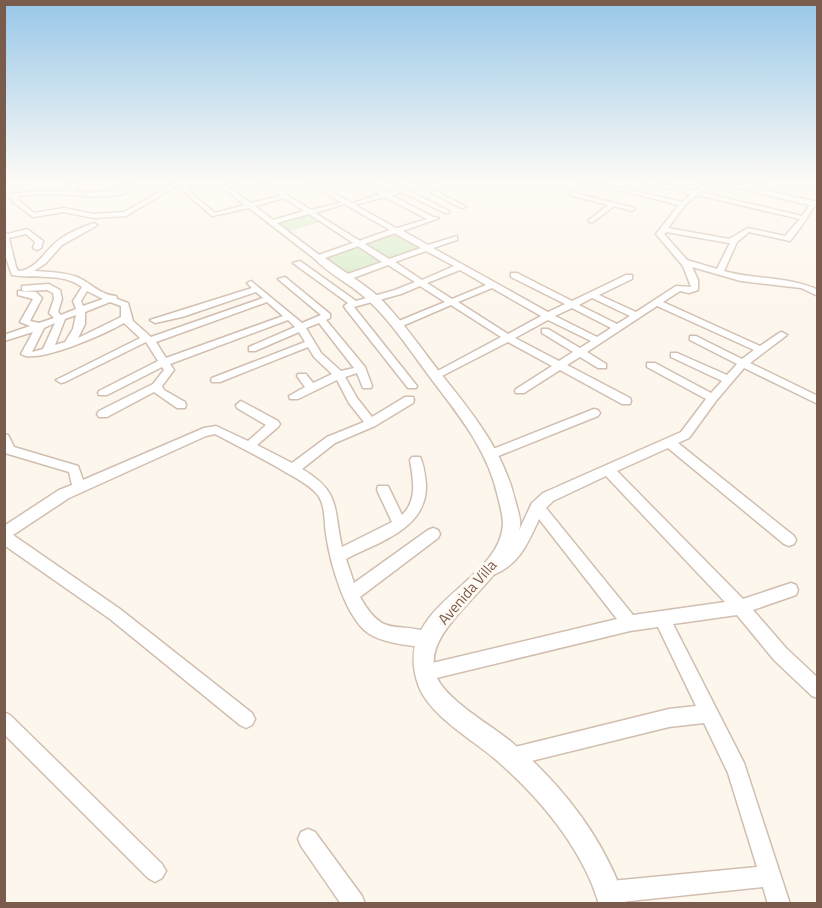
<svg xmlns="http://www.w3.org/2000/svg" width="822" height="908" viewBox="0 0 822 908" font-family="'Titillium Web',sans-serif">
  <style>
    .green { fill: #d8ecc9 }
    .lines { fill: none; stroke-linecap: round; stroke-linejoin: round }
    .minor-casing { stroke: #d1beb0; stroke-width: 3 }
    .tertiary-casing { stroke: #d1beb0; stroke-width: 3 }
    .minor { fill: #fff; fill-rule: evenodd }
    .tertiary { fill: #fff; fill-rule: evenodd }
    .labels { text-anchor: middle; dominant-baseline: central; stroke-width: 6; stroke-linejoin: round; paint-order: stroke }
    .street-label { font-size: 15px; fill: #7a5c4d; stroke: #fffaf3 }
  </style>
  <rect width="100%" height="100%" fill="#fdf6ec"/>
  <path class="green" d="M307,213L320,222L287,232L273,223Z
    M396,232L423,248L388,261L362,244Z
    M358,245L385,262L345,278L318,257Z"/>
  <g class="lines">
    <defs>
      <path id="minor" d="M70,181H76L78,188L74,192C98,194 116,191 138,183L141,185C116,203 83,195 55,194C42,194 30,195 17,196L18,200L34,213L64,208L93,214L124,212L178,181L183,182L126,216L93,218L64,212L33,217L13,202L11,197L4,199V195L36,191H68L72,188Z
        M220,181L251,203L280,196L258,181H265L311,210L348,201V203L315,213L389,259L421,248L394,233V229L427,219L385,197L350,206V204L380,194L357,181H364L386,192L397,189L383,181H390L403,187L425,181H433L425,185L466,207L461,208L419,186L408,190L449,211V213H445L402,192L391,195L433,217L439,218L403,231L428,245L457,236V240L433,248L548,312L565,304L511,277V273H517L572,301L626,275H632V279L599,295L636,312L676,286L691,287L683,266L656,234L679,205L581,181H590L682,202L691,194L640,181H650L694,191L707,181H713L700,192L802,216L811,203H815L816,204L800,228L790,241L749,232L737,242L724,271C754,280 790,276 818,290V296L801,288L741,281L692,267L698,280V290L689,293L680,291L663,302L760,346L779,333L782,332L787,335L750,363L818,396V404L744,368L716,401L689,438L678,443L794,536L796,540L794,544L789,546L784,544L668,448L617,471L743,599L791,583L796,585L798,590L796,595L753,610L786,648L818,678V698L812,696L774,660L737,615L673,624L744,763L790,904H768L763,887L611,903L603,900L600,892L603,884L611,881L757,867L728,773L704,723L669,727L511,766L504,764L502,757L504,750L511,748L669,709L696,706L658,627L630,631L424,681L418,679L416,673L418,667L424,665L617,619L539,519C528,543 519,565 493,575L488,573L486,568L488,563L506,551L513,543L532,503L543,493L681,432L706,399L647,367V363H655L711,393L722,381L671,357V353H677L727,375L737,364L690,340V336H696L742,359L754,350L657,306L587,352L606,364V368H598L580,357L567,365L630,398L631,401L630,404H622L560,370L524,393H516L515,391L516,389L552,366L508,342L436,379L432,378L431,376L432,374L501,337L451,305L400,327H394V323L445,302L420,286L401,294L354,307L417,386L416,388H408L345,308L344,306L348,303L293,263L300,261L356,301L395,290L415,282L388,265L348,280H342V276L382,262L309,214L277,223L322,257L315,259L249,208L212,216L182,190L186,183H190L188,190L215,213L245,205L218,184ZM697,195L800,219L785,236L748,228L729,239L668,228L685,205ZM284,198L304,211L273,220L255,206ZM666,232L729,243H730L717,269L687,260L664,234ZM426,251L454,266L422,280L395,262ZM460,270L486,285L452,299L427,283ZM492,288L541,316L508,334L458,302ZM592,298L630,316L617,324L579,305ZM572,308L611,328L597,337L555,316ZM548,320L591,341L580,348L548,329H542V333L573,352L559,361L515,338ZM606,476L725,602L633,615L546,508L553,501Z
        M343,181H354L320,189L317,187Z
        M751,181H758L746,189H742V187Z
        M572,192L634,208L635,209L632,211L614,206L593,222H589V220L608,205L570,195V193Z
        M94,223L97,225L96,226L62,245L46,263L34,271C49,272 63,272 77,277C91,283 100,295 116,296L117,299L128,303L133,321L151,337L263,298L256,292L182,317L155,323L150,320L252,288L247,283L251,281L302,323L321,315L278,279L285,277L330,314V318L326,320L365,367L372,386L371,388H363L357,373L345,377L357,398L372,417L405,397H413L414,400L413,403L375,426L335,443L302,469C341,492 333,507 342,547L392,522L377,490L378,486H388L402,515C418,500 413,479 410,460L412,457H420C424,465 425,475 426,484C428,529 378,542 346,559L354,583L428,530L433,528L438,530L440,534L438,538L360,597C385,641 396,619 433,634L435,640L433,646L427,648C409,645 389,644 373,636C346,623 330,562 326,534C324,522 326,505 317,494C309,485 298,479 287,473C264,459 239,447 215,434L206,436L69,498L13,535L120,609L252,713L255,719L252,725L246,728L240,725L110,619L4,545V526L59,490L72,485L69,472L5,453L4,434L8,435L14,447L78,466L83,480L204,428L216,426L248,441L266,425L237,408L236,405L241,401L278,421L280,424L278,427L257,445L292,463L327,437L364,422L349,403L337,380L298,399H290L289,396L305,387L297,376L298,374H306L313,383L332,374L314,357L308,347L220,382H212L211,380L212,378L305,342L299,332L255,351H249V347L295,327L288,320L170,364L174,370L162,386L164,390L185,402L186,405L185,408H177L154,392L107,417H99L97,414L99,411L153,384L164,370L162,367L107,395H99L98,393L99,391L158,361L146,342L65,382L61,383L56,380L140,338L124,323C107,333 37,365 21,354L33,332L4,341V335L30,326L20,322L33,299L18,295V291L36,292L42,298L30,321L39,323L54,318L49,313L54,299L53,293L47,290L25,291L22,290V286L49,284L60,290L62,299L58,312L61,315L76,309L73,301L82,287C61,272 36,279 12,275L4,252V232L8,234L27,229L43,241L41,248L37,250L33,248L35,242L26,234L9,238L16,267L18,271C34,271 44,253 55,243C65,234 82,227 94,223ZM87,291L103,299L83,306L81,301ZM110,302L121,306V317L78,338L85,324V312ZM267,302L283,316L166,358L156,342ZM76,315L73,329L65,342L55,345L65,319ZM55,323L43,349L32,352L44,328ZM319,323L354,368L341,371L321,353L306,328Z
        M594,409L598,410L600,413L598,416L496,457H488L486,454L488,451Z
        M4,712L10,715L162,864L166,871L162,878L155,882L148,878L4,734Z
        M308,829L315,832L362,896L365,904H341L301,846L298,839L301,832Z"/>
      <path id="tertiary" d="M127,181H239L200,187L174,183L138,187Z
        M304,181H313L401,231L325,258C343,271 363,283 380,298C400,319 417,342 434,365C467,407 502,446 515,500C517,508 521,518 520,526C513,582 414,627 437,678C448,701 489,724 509,740C561,783 605,839 626,904H599C582,847 538,796 494,758C471,739 430,715 419,687C388,605 500,585 503,524C503,515 500,506 498,497C487,446 454,410 424,369C407,346 391,322 370,302C353,285 329,275 313,257L390,230Z
        M706,181H719L818,202V207Z"/>
    </defs>
    <use href="#minor" class="minor-casing"/>
    <use href="#tertiary" class="tertiary-casing"/>
    <use href="#minor" class="minor"/>
    <use href="#tertiary" class="tertiary"/>
  </g>
  <linearGradient id="sky" x2="0" y2="1"><stop stop-color="#97c7e8"/><stop offset="0.59" stop-color="#fefbf6"/><stop offset="1" stop-color="#fefbf6" stop-opacity="0"/></linearGradient>
  <rect width="822" height="308" fill="url(#sky)"/>
  <g class="labels">
    <g class="street-label">
      <text transform="translate(467 592) rotate(-49)">Avenida Villa</text>
    </g>
  </g>
  <rect width="822" height="908" fill="none" stroke="#7a5c4d" stroke-width="12"/>
</svg>
